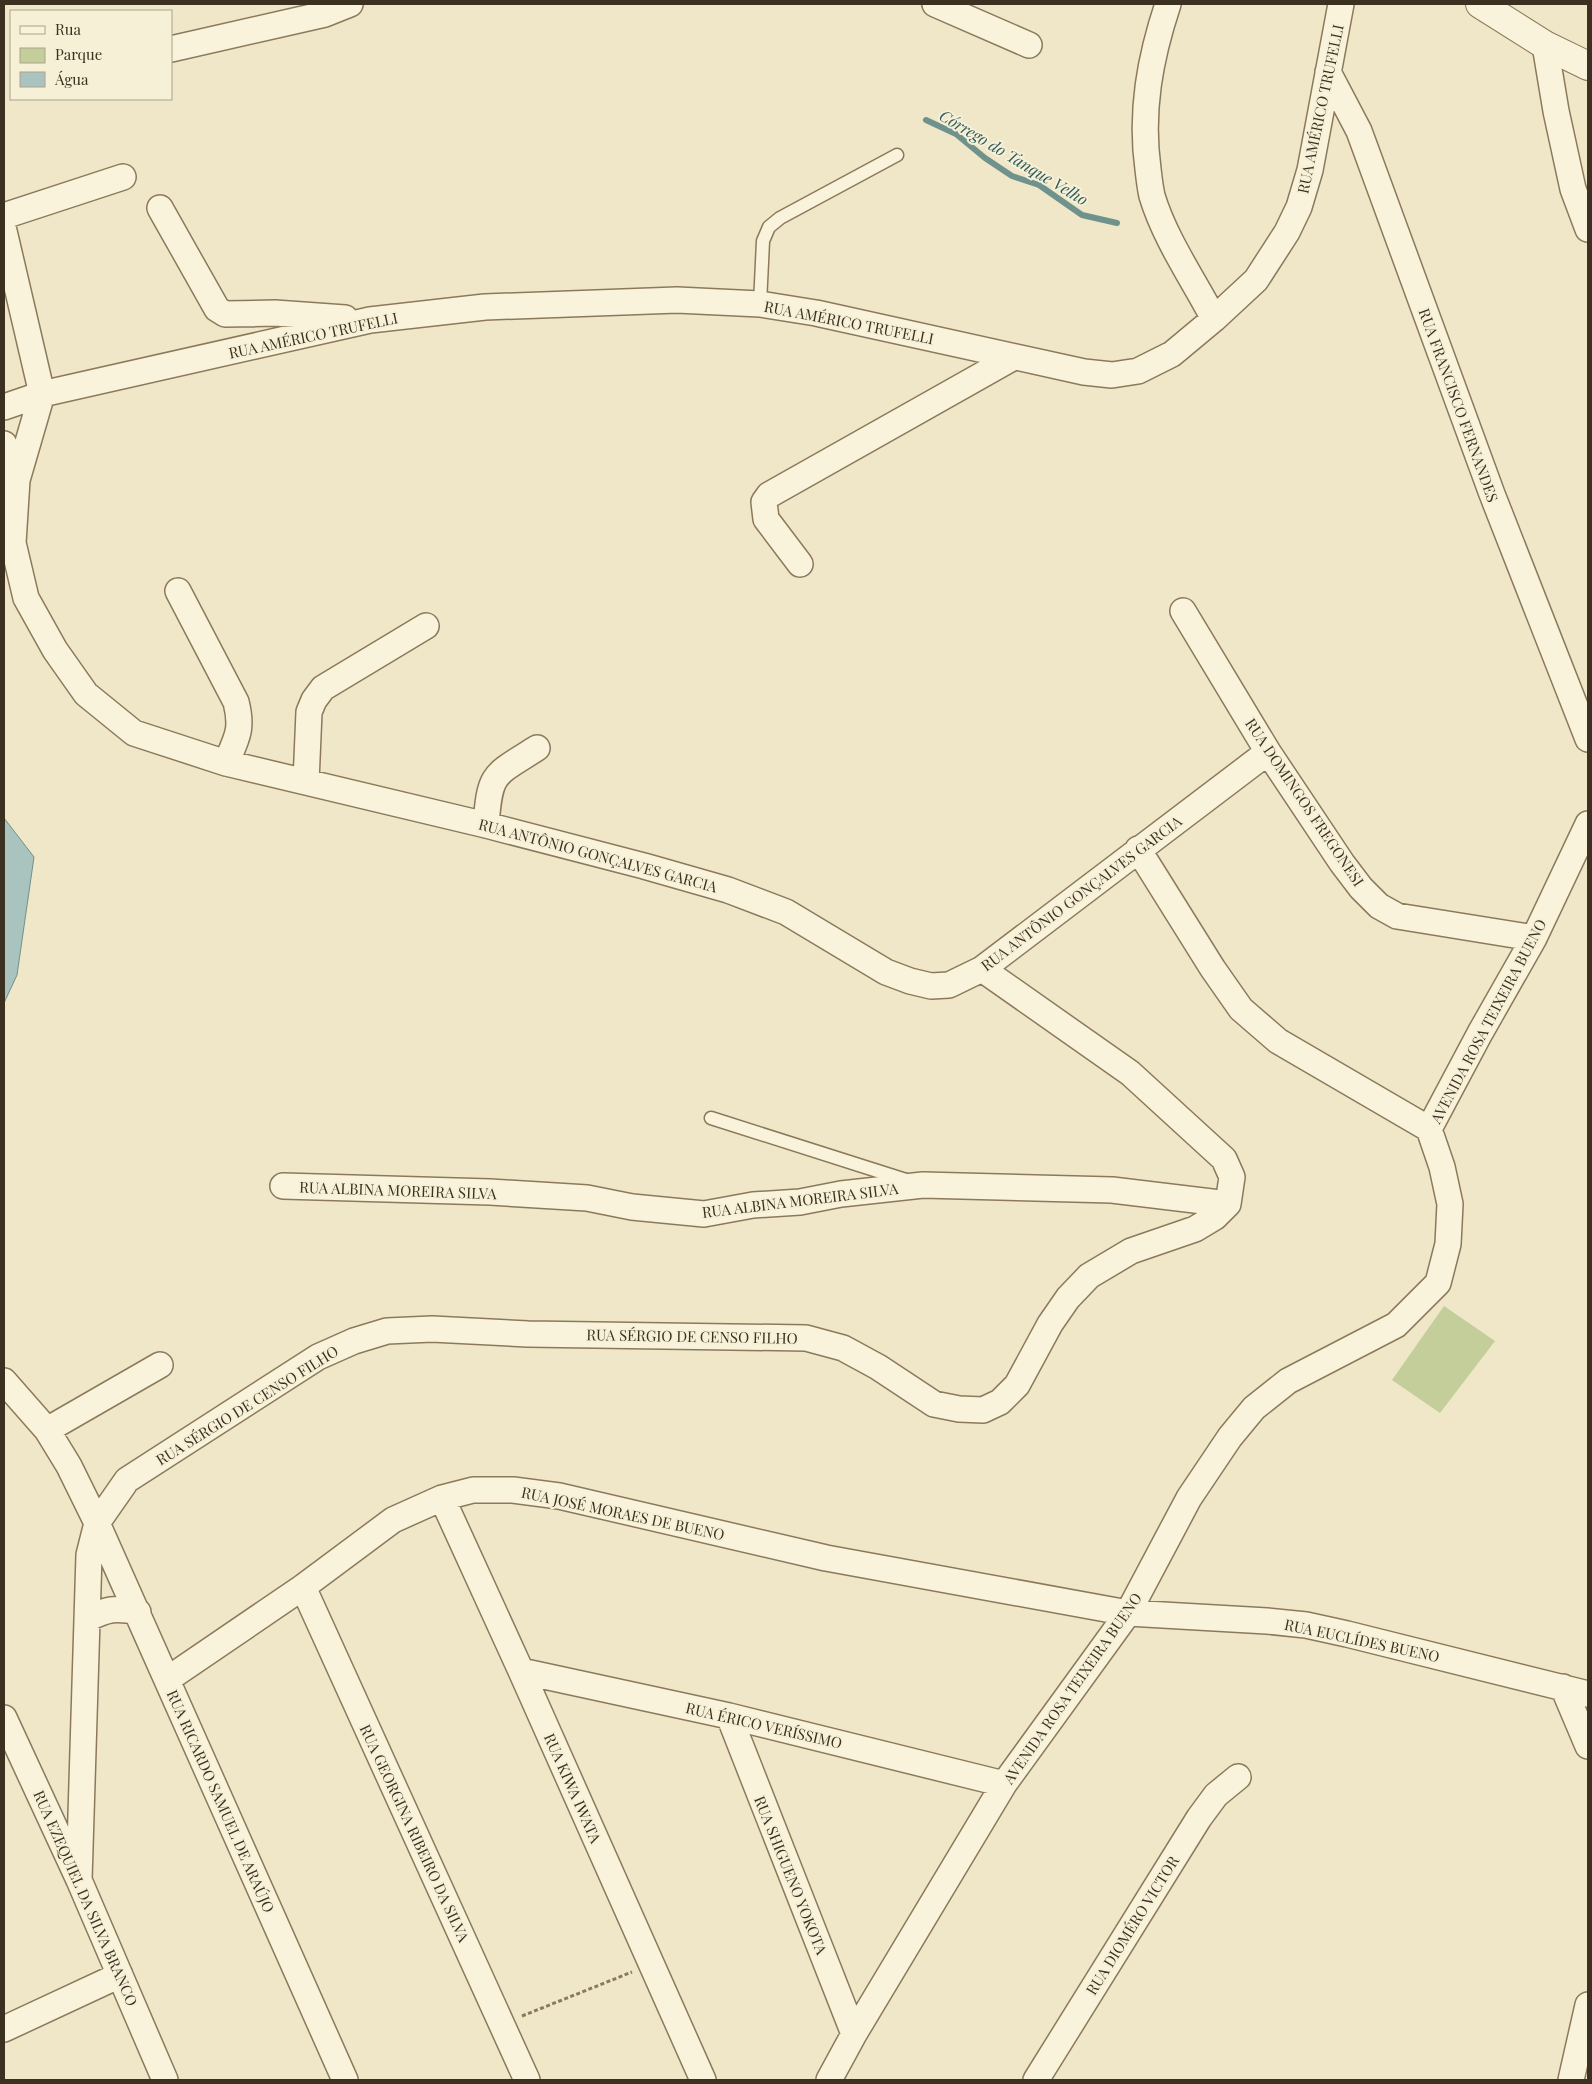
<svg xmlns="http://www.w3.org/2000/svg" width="1592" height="2084" viewBox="0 0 1592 2084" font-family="'Playfair Display',serif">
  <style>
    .green { fill: #c4ce9b }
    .water { fill: #a9c3be; stroke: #6f928c }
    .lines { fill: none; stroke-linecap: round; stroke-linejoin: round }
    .stream { stroke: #6f928c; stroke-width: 6 }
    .service-casing { stroke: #8c795c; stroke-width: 15 }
    .minor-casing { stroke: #8c795c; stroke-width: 28 }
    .tertiary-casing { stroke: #8c795c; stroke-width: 30 }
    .path { stroke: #8c795c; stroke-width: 3; stroke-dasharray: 4 2.5; stroke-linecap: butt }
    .service { stroke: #f9f3db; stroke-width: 12 }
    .minor { stroke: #f9f3db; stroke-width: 25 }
    .tertiary { stroke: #f9f3db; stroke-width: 28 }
    .labels { text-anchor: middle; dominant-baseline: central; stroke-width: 4; stroke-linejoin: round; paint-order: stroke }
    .street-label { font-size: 15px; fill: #3c3020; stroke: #f6f0d7 }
    .water-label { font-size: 16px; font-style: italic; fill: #2f5b5c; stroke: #f6f0d7 }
  </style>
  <rect width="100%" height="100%" fill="#efe7c8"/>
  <path class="green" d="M1444,1306L1495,1341L1440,1413L1392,1380Z"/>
  <path class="water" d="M4,818L34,857L17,975L4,1003Z"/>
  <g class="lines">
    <path class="stream" d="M926,120L956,134L985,158L1012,176L1039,185L1082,215L1117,223"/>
    <defs>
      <path id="service" d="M760,304L763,241L769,227L780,218L897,155
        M711,1118L909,1181"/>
      <path id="minor" d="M935,4L1029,45
        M1168,4C1150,58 1140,112 1148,169C1149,178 1150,187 1152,196C1165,239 1193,279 1214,319
        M1545,45L1556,111L1573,189L1588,229
        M171,49L325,14L350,4
        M1328,72L1359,131L1492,494L1588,739
        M160,208L217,309L225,314L275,313L345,318
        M4,216L123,177
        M4,231L42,394L17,480L13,543L26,598L55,650L86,694L134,733L226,763L486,825L644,866L728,890L786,912L886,972L910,981L931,986L949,985L982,969L1268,752
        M4,407L42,394L370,320L485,307L677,300L760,304L816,313L1084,372L1112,375L1138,371L1172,354L1214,319L1256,280L1287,232L1299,207L1310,170L1341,4
        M4,444L17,480
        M800,564L766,519L764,502L769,495L1014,357
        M178,591L236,702C243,729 237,738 226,763
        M1183,611L1268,752L1342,863L1361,888L1379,906L1397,916L1534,938
        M306,782L309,712L314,700L323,688L426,626
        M486,825C490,772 493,776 537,748
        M1138,849L1213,969L1241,1009L1278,1041L1429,1129
        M283,1186L490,1192L587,1198L632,1207L704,1214L753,1205L800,1202L841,1194L923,1185L1112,1190L1228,1204
        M4,1381L47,1430L69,1466L97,1523L345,2080
        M47,1430L160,1365
        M442,1498L521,1671L703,2080
        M303,1587L527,2080
        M87,1619C107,1609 115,1607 138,1612
        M521,1671L729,1716L1004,1784
        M168,1679L303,1587L393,1520L442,1498L473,1490H513L559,1496L826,1558L1128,1613L1267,1621L1306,1625L1347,1634L1588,1694
        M1563,1687L1588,1746
        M729,1716L854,2034
        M4,1718L79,1880L165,2080
        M79,1880L89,1555L97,1523L127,1480L318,1357L354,1341L387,1331L432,1329L528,1334L806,1338L843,1348L878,1367L934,1404L959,1409L983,1410L1000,1402L1017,1385L1050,1324L1068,1298L1089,1276L1131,1251L1195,1229L1215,1217L1228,1204L1232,1177L1224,1159L1130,1073L982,969
        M4,2029L120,1975
        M829,2080L854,2034L1004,1784L1128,1613L1189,1498L1230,1437L1254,1408L1288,1381L1396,1325L1438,1283L1448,1244L1450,1204L1442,1167L1429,1129L1480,1033L1534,938L1588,824
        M1036,2080L1199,1818L1216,1795L1238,1777
        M1571,2080L1588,2005"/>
      <path id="tertiary" d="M1480,4L1545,45L1588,66"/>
    </defs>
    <use href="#service" class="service-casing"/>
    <use href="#minor" class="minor-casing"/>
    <use href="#tertiary" class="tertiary-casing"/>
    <path class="path" d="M522,2016L632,1972"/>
    <use href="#service" class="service"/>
    <use href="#minor" class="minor"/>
    <use href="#tertiary" class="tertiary"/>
  </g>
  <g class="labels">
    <g class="street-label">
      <text transform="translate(1320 109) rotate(-78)">RUA AMÉRICO TRUFELLI</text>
      <text transform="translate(849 322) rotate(11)">RUA AMÉRICO TRUFELLI</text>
      <text transform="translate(313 335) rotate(-12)">RUA AMÉRICO TRUFELLI</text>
      <text transform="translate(1459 405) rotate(70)">RUA FRANCISCO FERNANDES</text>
      <text transform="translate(1305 802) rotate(56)">RUA DOMINGOS FREGONESI</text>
      <text transform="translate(598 855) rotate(15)">RUA ANTÔNIO GONÇALVES GARCIA</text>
      <text transform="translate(1081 893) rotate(-37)">RUA ANTÔNIO GONÇALVES GARCIA</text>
      <text transform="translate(1488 1021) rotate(-62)">AVENIDA ROSA TEIXEIRA BUENO</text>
      <text transform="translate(398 1190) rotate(2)">RUA ALBINA MOREIRA SILVA</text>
      <text transform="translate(800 1200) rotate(-7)">RUA ALBINA MOREIRA SILVA</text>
      <text transform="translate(692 1336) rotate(1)">RUA SÉRGIO DE CENSO FILHO</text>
      <text transform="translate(247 1405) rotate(-32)">RUA SÉRGIO DE CENSO FILHO</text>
      <text transform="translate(623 1513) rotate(12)">RUA JOSÉ MORAES DE BUENO</text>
      <text transform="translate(1362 1640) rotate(12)">RUA EUCLÍDES BUENO</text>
      <text transform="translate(1072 1688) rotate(-55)">AVENIDA ROSA TEIXEIRA BUENO</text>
      <text transform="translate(764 1725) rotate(13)">RUA ÉRICO VERÍSSIMO</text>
      <text transform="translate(573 1788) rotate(66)">RUA KIWA IWATA</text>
      <text transform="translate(221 1801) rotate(66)">RUA RICARDO SAMUEL DE ARAÚJO</text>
      <text transform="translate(415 1833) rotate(65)">RUA GEORGINA RIBEIRO DA SILVA</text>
      <text transform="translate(791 1875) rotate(68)">RUA SHIGUENO YOKOTA</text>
      <text transform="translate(86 1898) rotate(66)">RUA EZEQUIEL DA SILVA BRANCO</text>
      <text transform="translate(1132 1925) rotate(-58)">RUA DIOMÉRO VICTOR</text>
    </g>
    <g class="water-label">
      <text transform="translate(1014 157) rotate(31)">Córrego do Tanque Velho</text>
    </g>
  </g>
  <rect width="1592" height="2084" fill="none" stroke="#3c3020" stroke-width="10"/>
  <rect x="10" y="10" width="162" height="90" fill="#f6f0d7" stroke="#aca38e"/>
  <rect x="20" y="26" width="25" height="8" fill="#f9f3db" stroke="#aca38e"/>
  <text x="55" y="35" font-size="15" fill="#3c3020">Rua</text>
  <rect x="20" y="48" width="25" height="15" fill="#c4ce9b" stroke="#aca38e"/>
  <text x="55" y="60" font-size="15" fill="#3c3020">Parque</text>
  <rect x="20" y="72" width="25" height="15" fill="#a9c3be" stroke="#aca38e"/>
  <text x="55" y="85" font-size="15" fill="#3c3020">Água</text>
</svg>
